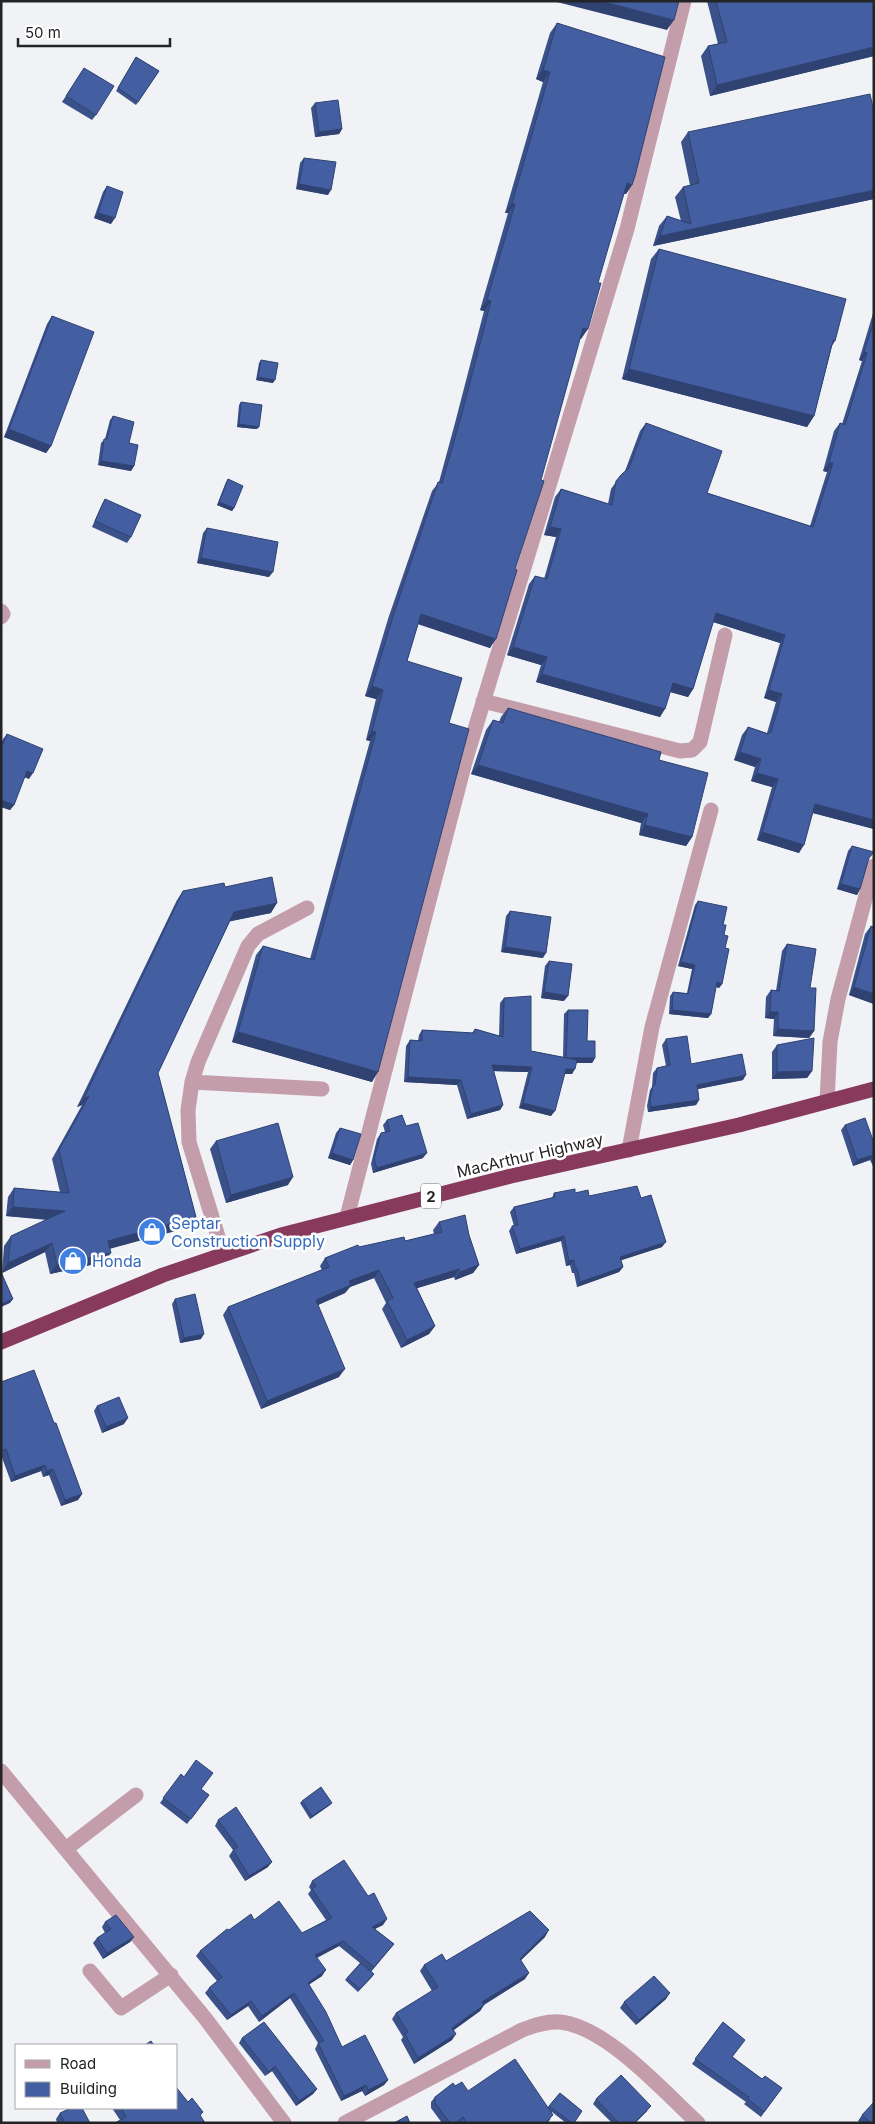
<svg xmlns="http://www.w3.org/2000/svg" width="875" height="2124" viewBox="0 0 875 2124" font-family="Inter,sans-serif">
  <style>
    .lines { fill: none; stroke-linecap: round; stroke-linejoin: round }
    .minor { stroke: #c49dab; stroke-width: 15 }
    .highway { stroke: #873a5b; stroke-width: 15 }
    .wall { fill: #3a518a }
    .shaded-wall { fill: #2f4271 }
    .building { fill: #435ea1; stroke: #2f4271 }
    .labels { text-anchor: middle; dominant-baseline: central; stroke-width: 5; stroke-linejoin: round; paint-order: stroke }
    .shield { fill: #fff; stroke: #656667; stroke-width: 1 }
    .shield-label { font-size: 15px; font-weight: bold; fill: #232426 }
    .street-label { font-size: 16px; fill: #232426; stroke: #fff }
    .shop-label { font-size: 16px; fill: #366cbe; stroke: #fff; text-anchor: start }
  </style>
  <rect width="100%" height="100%" fill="#f0f2f6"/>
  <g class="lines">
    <path class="minor" d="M1,611L3,614L1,617
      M483,701L680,751L692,750L700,742L725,635
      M192,1082L322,1089
      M827,1101L830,1042L838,999L874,866
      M629,1150L652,1027L711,810
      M347,1217L465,762L627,229L684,1
      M223,1253L189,1142L188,1110L192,1082L198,1062L248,946L258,934L307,908
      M1,1771L205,2018L284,2123
      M67,1848L136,1795
      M90,1971L121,2008L171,1975
      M345,2123L522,2030C535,2025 547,2021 560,2022C607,2027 663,2091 698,2123"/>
    <path class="highway" d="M1,1342L163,1275L281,1235L511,1176L739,1125L874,1089"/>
  </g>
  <path class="wall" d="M707,1H874V56L710,96L701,56L708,46L718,44Z
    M557,23L632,185L626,194H624L581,339L580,338L515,569L490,648L418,624L407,661L449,723L372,1082L232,1042L256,955L263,946L310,959L370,741L366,740L376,699L365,696L388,619L432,491L439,482L455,423L484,311L480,310L508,213H505L543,82L536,79L550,33Z
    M136,57L159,71L136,105L116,91Z
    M84,68L96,115L92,120L62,102Z
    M315,103L342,129L339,134L315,137L311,108Z
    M688,132L874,199L653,246L659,226L667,216L681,221L675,197L683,187L690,185L681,142Z
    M304,158L328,195L296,189L300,163Z
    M107,186L111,224L94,218L103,192Z
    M659,249L835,341L832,346L814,416L807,427L622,379L651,259Z
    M874,310V829L813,813L799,853L757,840L772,787L751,781L755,767L734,760L742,735L748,727L767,733L776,702L764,698L780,643L713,622L693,689L688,697L670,692L660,717L536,682L541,665L507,655L529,584L535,576L544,579L556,537L544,535L555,497L561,489L608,504L611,489L621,475L625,471L640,431L646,423L707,493L810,526L827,472L823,471L834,431L840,423L842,424L862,361L859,360Z
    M52,316L51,446L46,453L4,437L47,324Z
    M261,360L273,383L256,380L259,363Z
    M241,402L257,429L237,427L239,405Z
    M113,416L134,466L131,471L98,465L101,443L105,439L110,420Z
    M228,479L234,508L232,511L217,505L226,482Z
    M105,499L131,537L127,543L92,527L102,504Z
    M207,528L269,577L197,563L203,533Z
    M508,708L659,760L692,837L686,846L639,835L641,823L471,774L486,730L493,720L499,722L501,717Z
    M7,734L29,779L24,777L14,805L10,810L1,807V744L3,739Z
    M852,846L868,860L860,889L857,895L837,889L848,851Z
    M225,887L271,913L230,921L158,1073L196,1217L190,1227L110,1248L104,1262L50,1274L45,1252L2,1273L4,1246L11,1236L47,1220L6,1216L8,1197L14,1188L60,1192L52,1159L82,1105L77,1107L177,900L183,891Z
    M698,901L723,925L725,948L722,984L719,988L716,987L711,1014L708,1018L669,1014L670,996L673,992L687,993L692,969L678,966L695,905Z
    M510,911L543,958L501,952L506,916Z
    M871,926L874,1004L849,995L865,934Z
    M787,944L810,988L814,1031L809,1038L773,1036L774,1019L765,1018L766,997L771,990L776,991L782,951Z
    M549,961L564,1001L541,998L545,966Z
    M504,998L531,1051L563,1057L564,1014L568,1010L587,1041L595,1058L592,1063H576L572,1074H564L551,1116L519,1108L528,1072L493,1071L503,1105L500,1110L467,1119L457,1085L404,1082L406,1046L410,1040L418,1041L419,1035L422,1030L472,1033L475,1029L499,1036L500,1003Z
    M666,1039L691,1064L743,1080L698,1089L699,1100L696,1105L648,1112L647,1106L650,1090L652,1087L653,1073L657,1068L666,1066L662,1045Z
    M777,1045L812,1071L807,1078L772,1079V1052Z
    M387,1120L406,1126L423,1158L373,1173L371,1164L377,1139L381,1133L385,1132L383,1125Z
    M845,1125L874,1143V1168L870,1160L853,1166L841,1130Z
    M340,1128L353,1160L350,1165L328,1158L336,1133Z
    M216,1141L288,1185L226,1203L210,1149Z
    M554,1193H575L589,1196L641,1198L662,1247L621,1260L623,1267L619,1272L577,1287L574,1273H572L570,1265L566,1266L561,1241L516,1254L509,1231L512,1226H514L510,1212L514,1207L552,1198Z
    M439,1222L469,1235L479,1265L473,1273L455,1280L454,1277L417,1288L435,1326L429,1334L401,1348L382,1309L386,1303L374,1278L350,1287L345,1293L318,1305L339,1377L261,1409L223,1315L228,1307L322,1270L320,1266L325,1258L359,1247L405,1241L434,1234L433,1230Z
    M175,1299L201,1339L180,1343L172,1304Z
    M1,1382L54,1423L82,1494L78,1500L61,1506L49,1475L43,1477L41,1471L11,1482L1,1455Z
    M97,1406L124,1424L102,1433L94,1411Z
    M181,1774L209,1795L187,1824L160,1803Z
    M302,1801L330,1805L310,1819L300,1803Z
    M218,1820L268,1867L245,1881L229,1856L233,1850L215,1826Z
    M312,1881L383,1925L375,1929L394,1944L371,1972L374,1974L372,1977L358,1992L345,1980L360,1963L339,1946L317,1958L322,1976L309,1984L342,2047L388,2080L384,2085L365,2096L362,2091L341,2101L315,2049L318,2043L290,1998L259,2022L248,2006L227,2020L205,1993L209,1988L217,1981L196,1956L200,1951L229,1930L254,1920L302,1933L326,1920L308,1894L311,1890L309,1887Z
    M105,1922L134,1937L130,1942L103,1959L93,1943L97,1938L105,1933L102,1927Z
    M545,1937L521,1960L525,1979L484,2005L480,2011L454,2030L452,2040L414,2064L401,2040L403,2037L392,2019L396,2013L432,1991L420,1971L424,1965L446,1961Z
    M666,1999L636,2025L620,2008L624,2002Z
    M723,2022L733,2057L762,2079L782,2088L761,2117L744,2104L746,2102L692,2064Z
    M242,2038L317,2089L313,2094L296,2106L272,2071L265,2076L239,2043Z
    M455,2086L468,2091L548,2107L560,2093L574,2123H566L552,2112L550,2120L547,2123H442L431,2108V2102L435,2097Z
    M596,2099L647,2111L635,2123H612L593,2104Z
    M188,2102L203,2112L200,2116L120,2120L112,2108H176Z
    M60,2113L90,2123H57L56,2119Z
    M862,2115L874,2123H861L858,2121Z"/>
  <path class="shaded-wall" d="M553,1H601L674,20L667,30Z
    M874,47V56L710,96L717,85Z
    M543,70L550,72L543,82L536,79Z
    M342,129L339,134L315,137L319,132Z
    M627,183L632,185L626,194L620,192Z
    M299,184L331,190L328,195L296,189Z
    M874,190V199L653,246L660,236Z
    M512,203L515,204L508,213H505Z
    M98,213L115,218L111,224L94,218Z
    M487,300L491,301L484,311L480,310Z
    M583,328L588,329L581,339L576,337Z
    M864,352L867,353L862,361L859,360Z
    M629,369L814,416L807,427L622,379Z
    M258,377L275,380L273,383L256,380Z
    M239,424L259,427L257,429L237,427Z
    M9,429L51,446L46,453L4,437Z
    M101,461L134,466L131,471L98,465Z
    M829,463H833L827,472L823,471Z
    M219,502L234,508L232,511L217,505Z
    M550,527L561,529L556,537L544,535Z
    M201,558L273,572L269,577L197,563Z
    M716,613L785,635L780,643L710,621Z
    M421,614L496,639L490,648L415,623Z
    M513,647L547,657L541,665L507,655Z
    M542,674L665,709L660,717L536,682Z
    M673,683L693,689L688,697L667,691Z
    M372,686L383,690L376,699L365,696Z
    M769,690L782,694L776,702L764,698Z
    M372,731L376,732L370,741L366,740Z
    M740,752L761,759L755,767L734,760Z
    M478,765L648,814L641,823L471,774Z
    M27,771L33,773L29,779L23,776Z
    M757,773L778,779L772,787L751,781Z
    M1,800L14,805L10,810L1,807Z
    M815,804L874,820V829L809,812Z
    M645,825L692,837L686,846L639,835Z
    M762,832L804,845L799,853L757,840Z
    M841,884L860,889L857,895L837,889Z
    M277,903L271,913L227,922L234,912Z
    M505,947L546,953L543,958L501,952Z
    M681,962L695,965L692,969L678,966Z
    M717,982L722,984L719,988L714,986Z
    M854,987L874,994V1004L849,995Z
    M544,992L568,996L564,1001L541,998Z
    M672,1010L711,1014L708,1018L669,1014Z
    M770,1012H778L774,1019L765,1018Z
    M778,1029L814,1031L809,1038L773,1036Z
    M238,1032L378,1072L372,1082L232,1042Z
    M566,1058H595L592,1063H563Z
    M492,1065L532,1067L528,1072L488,1071Z
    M566,1069H575L572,1074H562Z
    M812,1071L807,1078L772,1079L777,1072Z
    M746,1075L743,1080L693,1090L697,1085Z
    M408,1077L461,1080L457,1085L404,1082Z
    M89,1096L82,1105L77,1107L84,1098Z
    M699,1100L696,1105L648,1112L651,1107Z
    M523,1103L555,1111L551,1116L519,1108Z
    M503,1105L500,1110L467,1119L471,1114Z
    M332,1153L353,1160L350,1165L328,1158Z
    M427,1153L423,1158L373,1173L377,1168Z
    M874,1155L870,1160L853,1166L857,1160Z
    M293,1177L288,1185L226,1203L231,1195Z
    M13,1207L65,1211L58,1220L6,1216Z
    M196,1217L190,1227L102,1251L108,1241Z
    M564,1236L561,1241L516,1254L520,1249Z
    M666,1242L662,1247L616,1262L620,1257Z
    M52,1243L45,1252L2,1273L8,1263Z
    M111,1253L104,1262L50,1274L57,1265Z
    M574,1260L570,1265L566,1266L569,1261Z
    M479,1265L473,1273L455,1280L460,1272Z
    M623,1267L619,1272L577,1287L580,1282Z
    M459,1269L454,1277L408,1291L414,1283Z
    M379,1270L374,1278L350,1287L345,1293L311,1308L316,1300L349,1281Z
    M13,1299L10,1303L1,1307V1304Z
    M435,1326L429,1334L401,1348L407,1340Z
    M204,1334L201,1339L180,1343L184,1338Z
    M345,1369L339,1377L261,1409L267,1401Z
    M128,1418L124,1424L102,1433L106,1427Z
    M45,1465L41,1471L11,1482L15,1476Z
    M53,1469L49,1475L43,1477L47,1471Z
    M82,1494L78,1500L61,1506L65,1500Z
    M332,1803L330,1805L310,1819L312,1816Z
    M272,1862L268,1867L245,1881L249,1876Z
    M387,1919L383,1925L368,1932L372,1927Z
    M549,1930L545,1937L516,1965L520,1959Z
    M134,1937L130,1942L103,1959L107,1953Z
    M343,1941L339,1946L312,1960L315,1955Z
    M326,1970L322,1976L304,1988L308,1983Z
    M529,1973L525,1979L478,2008L482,2002Z
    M294,1993L290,1998L259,2022L262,2016Z
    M670,1993L666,1999L636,2025L639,2020Z
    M251,2001L248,2006L227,2020L231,2015Z
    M484,2005L480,2011L448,2034L452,2028Z
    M456,2034L452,2040L414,2064L418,2058Z
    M275,2066L272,2071L265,2076Z
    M388,2080L384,2085L365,2096L368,2090Z
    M366,2085L362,2091L341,2101L344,2096Z
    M317,2089L313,2094L296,2106L299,2101Z
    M651,2106L647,2111L635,2123H634Z"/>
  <path class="building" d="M601,1H679L674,20Z
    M716,1H874V47L717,85L708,46L727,42Z
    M557,23L665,57L635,176L632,185L627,183L598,283H601L588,329L583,328L541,480L544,481L515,569L517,570L496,639L421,614L407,661L462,678L449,723L469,729L378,1072L238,1032L263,946L314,960L376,732L372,731L383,690L372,686L395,610L438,482L442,483L462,413L491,301L487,300L515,204L512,203L550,72L543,70Z
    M136,57L159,71L138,102L118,88Z
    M84,68L114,86L96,115L66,96Z
    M870,94L874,112V190L660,236L667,216L691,224L683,187L699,183L688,132Z
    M338,100L342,129L319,132L315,103Z
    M304,158L336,162L331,190L299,184Z
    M107,186L123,192L115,218L98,213Z
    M659,249L846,299L835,341L833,340L814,416L629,369Z
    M52,316L94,332L51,446L9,429Z
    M874,321V820L815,804L804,845L762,832L778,779L757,773L761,759L740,752L748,727L768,734L771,732L782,694L769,690L785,635L716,613L693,689L673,683L665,709L542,674L547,657L513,647L535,576L547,579L561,529L550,527L561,489L612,505L616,481L621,475L629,468L646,423L722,451L707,493L813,527L833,463H829L840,423L845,425L867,353L864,352Z
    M261,360L278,363L275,380L258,377Z
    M241,402L262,405L259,427L239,424Z
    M113,416L134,422L129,443L138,445L134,466L101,461L104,439H107Z
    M228,479L243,486L234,508L219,502Z
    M105,499L141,515L131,537L95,521Z
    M207,528L278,542L273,572L201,558Z
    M508,708L661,752L659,760L708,773L692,837L645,825L648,814L478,765L493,720L503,723Z
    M7,734L43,749L33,773L27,771L14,805L1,800V748Z
    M852,846L874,852L869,858L860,889L841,884Z
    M272,877L277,903L234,912L158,1073L196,1217L108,1241L111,1253L57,1265L52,1243L8,1263L11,1236L65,1211L13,1207L14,1188L69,1193L59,1150L89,1096L84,1098L183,891L224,883L225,887Z
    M698,901L727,907L723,925H726L724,935L728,936L725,948L729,949L722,984L717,982L711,1014L672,1010L673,992L688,994L695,965L681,962Z
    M510,911L551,917L546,953L505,947Z
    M871,926L874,927V994L854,987Z
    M787,944L816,949L810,988H816L814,1031L778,1029V1012H770L771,990L779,991Z
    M549,961L572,964L568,996L544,992Z
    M531,996V1051L577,1060L575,1069H566L555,1111L523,1103L532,1067L492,1065L503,1105L471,1114L461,1080L408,1077L410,1040L422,1041V1030L474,1033L475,1029L503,1037L504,998Z
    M568,1010H588L587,1041H595V1058H566Z
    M687,1036L691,1064L742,1054L746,1075L697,1085L699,1100L651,1107L650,1100L653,1085H655L657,1068L670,1065L666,1039Z
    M814,1038L812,1071L777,1072V1045Z
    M402,1115L406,1126L418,1123L427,1153L377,1168L374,1159L381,1133L390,1131L387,1120Z
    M865,1118L874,1143V1155L857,1160L845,1125Z
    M278,1123L293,1177L231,1195L216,1141Z
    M340,1128L361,1134L353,1160L332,1153Z
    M637,1186L641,1198L651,1195L666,1242L620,1257L623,1267L580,1282L577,1268H575L574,1260L569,1261L564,1236L520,1249L512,1226L518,1225L514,1207L555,1197L554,1193L575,1189V1193L588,1190L589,1196Z
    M465,1215L469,1235L479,1265L460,1272L459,1269L414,1283L435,1326L407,1340L387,1301L393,1298L379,1270L349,1281L351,1285L316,1300L345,1369L267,1401L228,1307L329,1267L325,1258L358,1245L359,1247L404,1237L405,1241L442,1232L439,1222Z
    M1,1272L13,1299L1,1304Z
    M195,1294L204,1334L184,1338L175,1299Z
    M34,1370L54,1423H56L82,1494L65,1500L53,1469L47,1471L45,1465L15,1476L6,1449L1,1451V1388L2,1387L1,1382Z
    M119,1397L128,1418L106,1427L97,1406Z
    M196,1760L213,1773L201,1789L209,1795L191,1819L163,1798L181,1774L184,1777Z
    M321,1787L332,1803L312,1816L302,1801Z
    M236,1807L272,1862L249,1876L233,1850L238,1847L218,1820Z
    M344,1860L368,1896L374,1893L387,1919L372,1927L394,1944L374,1967L343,1941L315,1955L326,1970L308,1983L326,2012L342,2047L365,2035L388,2080L368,2090L366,2085L344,2096L318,2043L324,2041L294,1993L262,2016L251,2001L231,2015L209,1988L222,1977L200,1951L227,1929L229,1930L251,1914L254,1920L279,1901L302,1933L332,1918L312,1889L316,1886L312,1881Z
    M530,1911L549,1930L520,1959L529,1973L482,2002L484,2005L452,2028L456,2034L418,2058L405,2034L408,2032L396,2013L438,1987L424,1965L442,1954L446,1961Z
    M116,1915L134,1937L107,1953L97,1938L111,1929L105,1922Z
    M361,1963L374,1974L360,1989L347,1978Z
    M654,1976L670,1993L639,2020L624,2002Z
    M264,2022L317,2089L299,2101L275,2066L269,2072L242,2038Z
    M723,2022L745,2040L732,2057L762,2079L765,2076L782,2088L764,2112L748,2099L749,2097L695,2059Z
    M151,2041L154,2045H145Z
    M515,2059L553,2115L545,2123H467L463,2117L456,2123H450L435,2103V2097L453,2083L455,2086L462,2082L468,2091Z
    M621,2075L651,2106L634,2123H619L596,2099Z
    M176,2087L188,2102L192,2098L203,2112L200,2115L205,2123H115L126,2117L121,2108H176Z
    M560,2093L582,2111L574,2123H572L549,2106Z
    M874,2102V2123H871L862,2115Z
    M71,2108H82L90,2123H65L60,2113Z
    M407,2116L410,2123H394Z"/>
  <defs>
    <symbol id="shop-disc" viewBox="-11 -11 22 22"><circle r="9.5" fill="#3f7fe0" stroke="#fff"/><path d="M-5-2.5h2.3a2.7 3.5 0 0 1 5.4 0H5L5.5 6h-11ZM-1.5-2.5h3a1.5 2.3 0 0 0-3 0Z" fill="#fff"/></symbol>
  </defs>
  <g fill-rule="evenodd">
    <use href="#shop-disc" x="136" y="1216" width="32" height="32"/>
    <use href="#shop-disc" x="57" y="1245" width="32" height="32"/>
  </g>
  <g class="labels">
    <rect class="shield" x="421" y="1183.5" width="20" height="25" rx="4"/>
    <g class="shield-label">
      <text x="431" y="1196">2</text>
    </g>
    <g class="street-label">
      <text transform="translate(530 1155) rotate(-13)">MacArthur Highway</text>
    </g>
    <g class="shop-label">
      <text x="171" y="1223">Septar<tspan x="171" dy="18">Construction Supply</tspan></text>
      <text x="92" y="1261">Honda</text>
    </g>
  </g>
  <rect width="875" height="2124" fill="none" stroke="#232426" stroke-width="5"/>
  <rect x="15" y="2044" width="162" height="65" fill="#ffffff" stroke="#a7a7a8"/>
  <rect x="25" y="2060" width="25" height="8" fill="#c49dab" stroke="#a7a7a8"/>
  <text x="60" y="2069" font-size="15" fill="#232426">Road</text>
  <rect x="25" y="2082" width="25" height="15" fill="#435ea1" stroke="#a7a7a8"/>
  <text x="60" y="2094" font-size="15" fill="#232426">Building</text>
  <path d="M18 38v8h152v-8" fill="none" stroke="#232426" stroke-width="2.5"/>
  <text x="25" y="38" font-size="15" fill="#232426" stroke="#ffffff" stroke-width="4" paint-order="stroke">50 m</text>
</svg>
